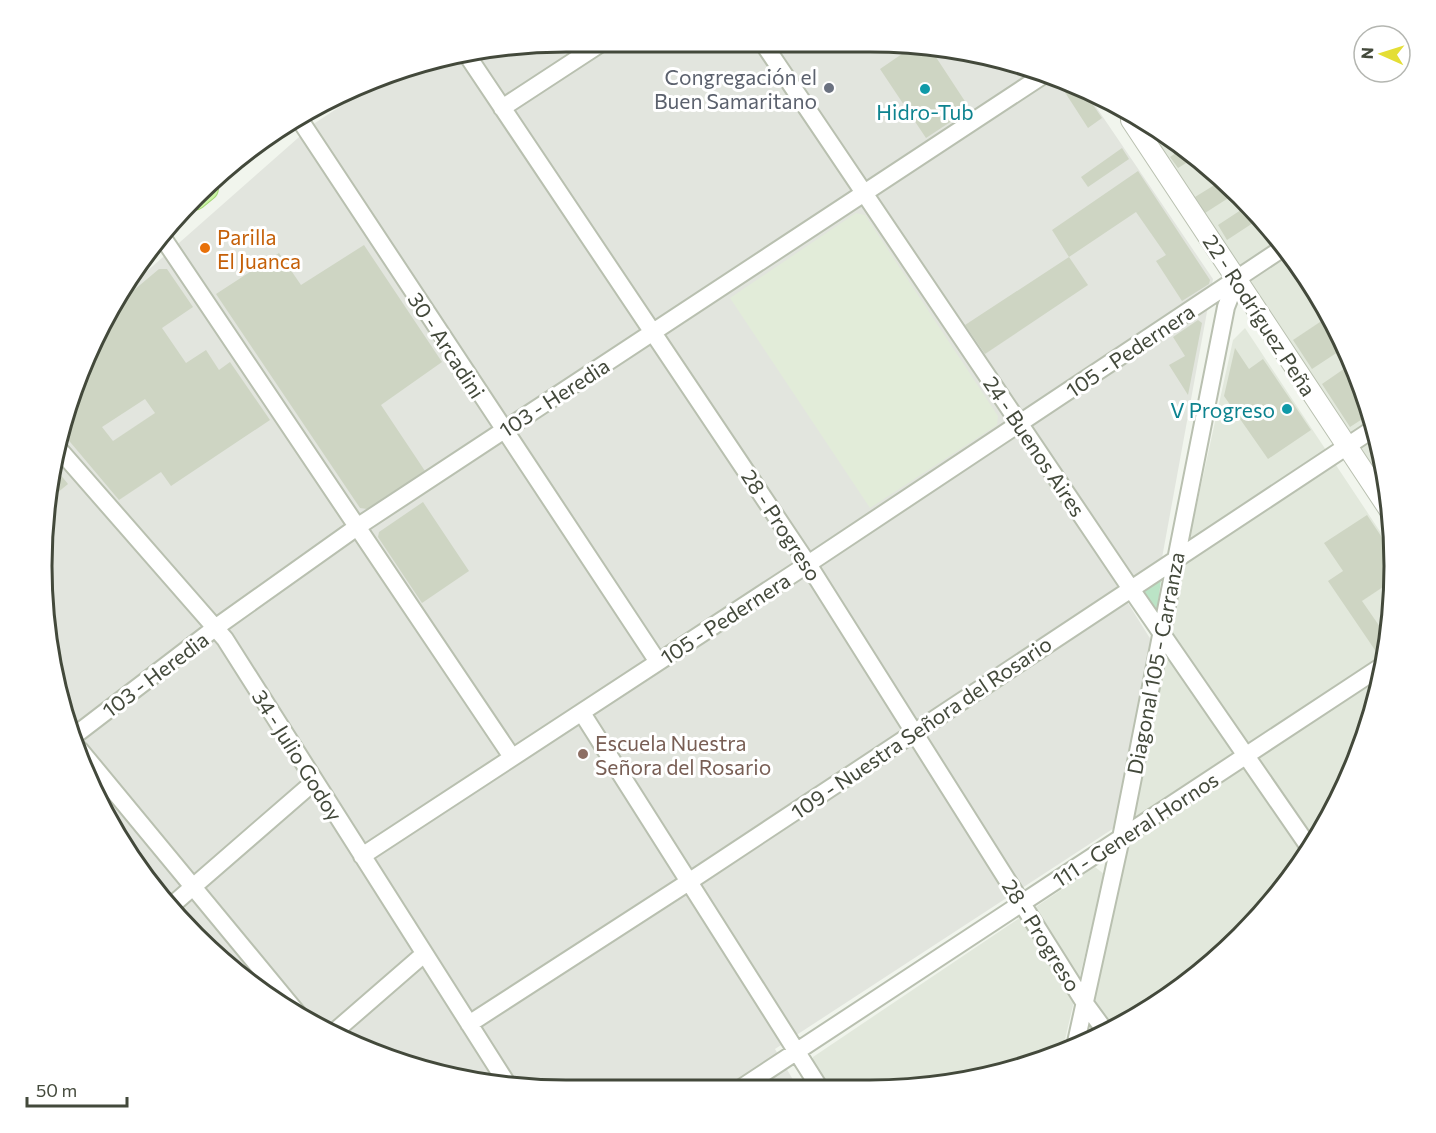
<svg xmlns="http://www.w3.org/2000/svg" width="1436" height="1133" viewBox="0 0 1436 1133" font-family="Commissioner,sans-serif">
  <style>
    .residential { fill: #e2e8dc }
    .industrial { fill: #e2e5de }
    .education { fill: #e2ecd9 }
    .green { fill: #bbe4c6 }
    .building { fill: #ced5c3; fill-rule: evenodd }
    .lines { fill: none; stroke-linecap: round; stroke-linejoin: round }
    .minor-casing { stroke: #b9c0b0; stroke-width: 20 }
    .tertiary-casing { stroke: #b9c0b0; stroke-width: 22 }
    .primary-casing { stroke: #a6d977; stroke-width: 28 }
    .minor { stroke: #fff; stroke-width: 16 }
    .tertiary { stroke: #fff; stroke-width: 20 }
    .primary { stroke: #cbf4a6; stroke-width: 26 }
    .worship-dot { fill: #6b7280; stroke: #fff; stroke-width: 2 }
    .culture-dot { fill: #0f9aa8; stroke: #fff; stroke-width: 2 }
    .food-dot { fill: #e8710a; stroke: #fff; stroke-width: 2 }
    .education-dot { fill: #8d6e63; stroke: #fff; stroke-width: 2 }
    .labels { text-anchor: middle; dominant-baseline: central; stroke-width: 6; stroke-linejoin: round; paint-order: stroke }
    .worship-label { font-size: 21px; fill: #5b616d; stroke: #fff; text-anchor: end }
    .culture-label { font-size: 21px; fill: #0d838f; stroke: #fff }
    .food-label { font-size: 21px; fill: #c56008; stroke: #fff; text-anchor: start }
    .street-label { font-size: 21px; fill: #43493b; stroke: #fff }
    .education-label { font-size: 21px; fill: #785e54; stroke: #fff; text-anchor: start }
    .rim { fill: none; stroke: #43493b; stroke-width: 3 }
  </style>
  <rect width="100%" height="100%" fill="#f1f5ed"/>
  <path class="residential" d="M1145,127L1189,151L1264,221L1324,304L1366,398L1388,491Z
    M1245,328L1391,548L1393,600L1376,702L1340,798L1286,886L1216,961L1132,1021L1078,1045L1233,340Z
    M1095,867L1104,874L1062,1052L1038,1063L904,1090H831L813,1062V1057Z"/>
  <path class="industrial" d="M567,42L903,43L1038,70L1090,98L1213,279L1162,558L1118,587L1151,640L1114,828L775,1049L799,1090L566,1091L465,1081L366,1051L275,1002L195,937L112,829L60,703L42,567L60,431L112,305L120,295L315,123L379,81L430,60Z"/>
  <path class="education" d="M856,213L865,215L998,416L997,425L870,508L730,298Z"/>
  <path class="green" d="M1161,580L1157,612L1144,592Z"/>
  <path class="building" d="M915,45L930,48L970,109L926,138L880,69Z
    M1057,80L1087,96L1102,118L1088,128Z
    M1122,148L1129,159L1088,187L1081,177Z
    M1183,148L1196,157L1178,168L1170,157Z
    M1138,171L1210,280L1209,284L1182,301L1156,261L1166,255L1136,212L1069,257L1052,230Z
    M1221,181L1230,197L1205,213L1195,197Z
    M1244,208L1253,223L1227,240L1218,225Z
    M364,245L442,362L381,405L425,471L367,509L360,508L216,294L279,253L301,285Z
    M1069,257L1088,285L985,354L965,325Z
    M159,269H167L193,307L162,328L186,363L206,350L219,370L230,362L270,420L171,486L161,472L119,500L60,430L109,311ZM145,399L155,413L113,441L102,427Z
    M1329,316L1344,348L1312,369L1293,340Z
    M1198,320L1202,323L1188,395L1169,365L1185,356L1173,337Z
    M1235,348L1249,369L1263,359L1311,430L1268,459L1224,396Z
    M1351,364L1366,398L1370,414L1350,427L1322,384Z
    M55,468L68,484L51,498V497Z
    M423,502L469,571L422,603L378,537L379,532Z
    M1367,515L1391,551L1392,581L1362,601L1387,637L1385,648L1377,653L1328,581L1343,571L1324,543Z"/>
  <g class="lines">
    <defs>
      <path id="minor" d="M763,43L1131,589L1309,847
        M467,55L808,564L1084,1002L1106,1032
        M502,108L603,42
        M298,117L658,662
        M163,238L512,757
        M58,448L225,639L508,1085
        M582,713L821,1090
        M74,736L215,628L357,527L1045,74
        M80,750L299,1015
        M362,856L808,564L1283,248
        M171,906L315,781
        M469,1024L687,883L1373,429
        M333,1033L424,954
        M1075,1047L1121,838L1226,307L1237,279
        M738,1090L1382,666"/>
      <path id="tertiary" d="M1131,120L1390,511"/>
      <path id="primary" d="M194,197L205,188"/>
    </defs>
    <use href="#minor" class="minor-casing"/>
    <use href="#tertiary" class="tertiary-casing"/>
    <use href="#primary" class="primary-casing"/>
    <use href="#minor" class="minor"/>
    <use href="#tertiary" class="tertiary"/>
    <use href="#primary" class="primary"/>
  </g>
  <circle class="worship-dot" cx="829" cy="88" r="6"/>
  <g class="culture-dot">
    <circle cx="925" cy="89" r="6"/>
    <circle cx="1287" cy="409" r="6"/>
  </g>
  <circle class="food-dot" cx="205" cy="248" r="6"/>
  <circle class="education-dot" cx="583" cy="754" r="6"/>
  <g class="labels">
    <g class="worship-label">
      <text x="817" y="76">Congregación el<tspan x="817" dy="24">Buen Samaritano</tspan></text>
    </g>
    <g class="culture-label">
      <text x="925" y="111">Hidro-Tub</text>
      <text x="1275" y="409" text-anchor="end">V Progreso</text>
    </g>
    <g class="food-label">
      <text x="217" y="236">Parilla<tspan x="217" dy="24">El Juanca</tspan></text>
    </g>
    <g class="street-label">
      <text transform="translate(1260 315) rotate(57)">22 - Rodríguez Peña</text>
      <text transform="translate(447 345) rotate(57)">30 - Arcadini</text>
      <text transform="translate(1130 350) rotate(-34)">105 - Pedernera</text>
      <text transform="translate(554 397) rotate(-33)">103 - Heredia</text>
      <text transform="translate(1035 446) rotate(56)">24 - Buenos Aires</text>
      <text transform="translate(782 525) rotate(57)">28 - Progreso</text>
      <text transform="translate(725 618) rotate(-33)">105 - Pedernera</text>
      <text transform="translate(1155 663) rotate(-79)">Diagonal 105 - Carranza</text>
      <text transform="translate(155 674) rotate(-37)">103 - Heredia</text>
      <text transform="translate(921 727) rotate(-34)">109 - Nuestra Señora del Rosario</text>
      <text transform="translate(298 755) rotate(58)">34 - Julio Godoy</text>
      <text transform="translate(1135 829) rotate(-33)">111 - General Hornos</text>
      <text transform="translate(1042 935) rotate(58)">28 - Progreso</text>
    </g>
    <g class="education-label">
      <text x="595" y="742">Escuela Nuestra<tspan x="595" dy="24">Señora del Rosario</tspan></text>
    </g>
  </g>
  <path d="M0 0H1436V1133H0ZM566 52H870A514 514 0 0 1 1384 566V566A514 514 0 0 1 870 1080H566A514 514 0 0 1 52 566V566A514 514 0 0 1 566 52Z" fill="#fff" fill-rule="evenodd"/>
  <path class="rim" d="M566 52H870A514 514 0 0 1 1384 566V566A514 514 0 0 1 870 1080H566A514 514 0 0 1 52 566V566A514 514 0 0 1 566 52Z"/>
  <g transform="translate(1382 54) rotate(273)"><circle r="28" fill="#ffffff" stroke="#b4b6b1" stroke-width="1.5"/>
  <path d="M0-4.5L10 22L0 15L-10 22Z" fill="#e4de35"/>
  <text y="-9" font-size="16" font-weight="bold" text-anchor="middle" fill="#43493b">N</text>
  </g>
  <path d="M27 1097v9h100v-9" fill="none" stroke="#43493b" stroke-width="3"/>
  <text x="36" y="1097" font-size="18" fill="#43493b" stroke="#ffffff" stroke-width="4.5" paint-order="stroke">50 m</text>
</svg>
